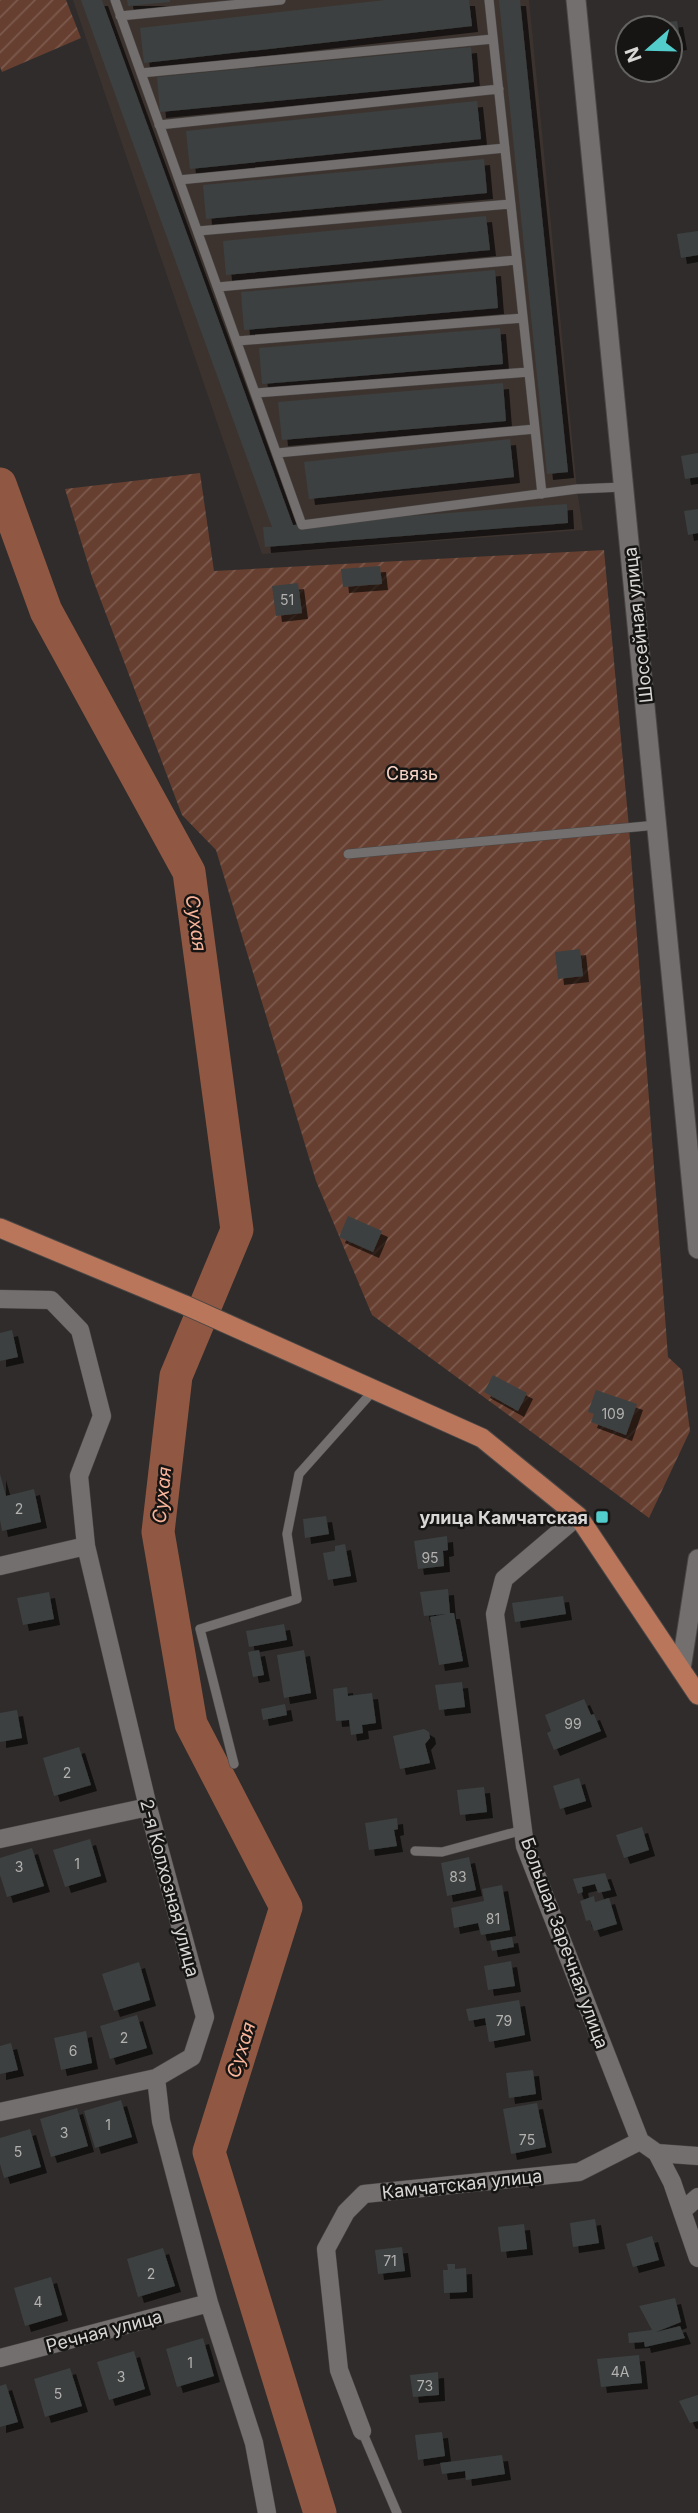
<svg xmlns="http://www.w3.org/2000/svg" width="698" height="2513" viewBox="0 0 698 2513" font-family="Inter,sans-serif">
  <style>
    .built { fill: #3c332f }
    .garden { fill: url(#garden-furrows) }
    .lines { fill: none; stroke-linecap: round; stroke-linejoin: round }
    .river { stroke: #905843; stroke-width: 33 }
    .building { fill: #3c4040; filter: url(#shadow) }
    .service-casing { stroke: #4a4746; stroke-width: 10 }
    .minor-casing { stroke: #4a4746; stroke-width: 19 }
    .tertiary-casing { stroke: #4a4746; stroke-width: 21 }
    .primary-casing { stroke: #4a4746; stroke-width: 21 }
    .service { stroke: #736f6e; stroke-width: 9 }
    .minor { stroke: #736f6e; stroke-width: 18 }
    .tertiary { stroke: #736f6e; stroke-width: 19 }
    .primary { stroke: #ba765a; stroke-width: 19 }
    .poi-dot { fill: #52cdcc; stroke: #161514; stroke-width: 2.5 }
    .labels { text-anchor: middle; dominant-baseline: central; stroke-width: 5; stroke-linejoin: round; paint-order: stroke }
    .number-label { font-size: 14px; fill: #b2b1b0 }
    .street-label { font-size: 18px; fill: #d9d7d6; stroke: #161514 }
    .park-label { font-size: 18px; fill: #f9d5c7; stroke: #161514 }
    .poi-label { font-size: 18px; font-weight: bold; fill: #d9d7d6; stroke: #161514; text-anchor: end }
    .water-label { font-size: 19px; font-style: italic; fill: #fab49a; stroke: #161514 }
  </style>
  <defs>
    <pattern id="garden-furrows" width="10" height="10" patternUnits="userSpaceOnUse" patternTransform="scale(1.75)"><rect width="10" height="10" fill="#663f30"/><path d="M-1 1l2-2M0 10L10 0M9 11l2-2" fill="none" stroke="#7b5a4d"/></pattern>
    <filter id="shadow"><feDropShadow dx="6" dy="6" stdDeviation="0" flood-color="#0009"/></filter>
  </defs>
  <rect width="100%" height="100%" fill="#2f2c2b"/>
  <path class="built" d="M73,0H529L577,489L583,530L262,554Z"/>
  <path class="garden" d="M0,0H66L81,38L2,72L0,67Z
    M200,473L214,571L604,550L629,828L668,1357L682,1370L690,1431L649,1518L372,1315L316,1181L216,850L182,815L92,577L65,489Z"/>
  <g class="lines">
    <path class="river" d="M0,484L46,611L189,872L237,1230L176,1376L158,1532L191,1724L286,1907L209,2152L320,2513"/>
  </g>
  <path class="building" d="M81,0H102L293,525L567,504L568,523L265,547L263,527H272Z
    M127,0H170V2L128,6Z
    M385,0H469L472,26L144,63L140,28Z
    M499,0H520L568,472L547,474Z
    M677,21L681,44L670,46V28H652V24Z
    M471,47L474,82L160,112L157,77Z
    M477,101L481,139L190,169L186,131Z
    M484,159L487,193L206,219L203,185Z
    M486,216L490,250L226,275L223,241Z
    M698,231V255L681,258L677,234Z
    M495,270L498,308L244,330L241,292Z
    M500,328L503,364L262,384L259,348Z
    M503,383L506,421L282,440L278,402Z
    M510,439L514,477L309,499L304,462Z
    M698,453V477L685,479L681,456Z
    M698,509V533L688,535L684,511Z
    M380,566L382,584L343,587L341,569Z
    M298,583L302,613L276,616L272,586Z
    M580,949L583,976L558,979L555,952Z
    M348,1216L382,1231L373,1252L339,1237Z
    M12,1330L18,1357L0,1361V1333Z
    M493,1375L527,1393L518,1411L484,1392Z
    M596,1390L637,1404L626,1435L591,1422L594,1414L588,1412Z
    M0,1474L6,1496L34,1489L41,1522L2,1531L0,1520Z
    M326,1516L329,1534L305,1538L303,1519Z
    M447,1536L448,1550L443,1551L444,1566L418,1569L414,1541Z
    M345,1544L351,1576L328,1580L323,1553L335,1551V1546Z
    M448,1589L450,1613H454L463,1661L439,1665L430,1617L446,1614L424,1616L420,1592Z
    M49,1592L54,1619L23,1625L17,1598Z
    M563,1596L566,1614L515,1622L512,1603Z
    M284,1624L287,1640L249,1647L246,1631Z
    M259,1650L264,1675L253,1677L248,1652Z
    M304,1650L311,1693L284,1698L277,1655Z
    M462,1682L465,1707L439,1710L435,1685Z
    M347,1687L348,1696L372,1693L376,1723L362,1725L363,1733L351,1735L349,1720L336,1721L333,1689Z
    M584,1699L591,1715L594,1714L601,1731L554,1750L547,1733L551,1731L545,1715Z
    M285,1704L287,1715L263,1720L261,1709Z
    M17,1710L22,1738L0,1742V1713Z
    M424,1729L429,1732L430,1738L425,1744L430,1763L400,1769L393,1736Z
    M79,1747L91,1785L54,1796L43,1758Z
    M579,1778L586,1801L560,1809L553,1786Z
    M484,1787L487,1812L460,1815L457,1790Z
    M397,1818L398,1829L394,1830L397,1846L369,1850L365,1823Z
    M642,1827L649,1850L624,1858L616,1835Z
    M90,1839L101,1876L65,1887L53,1850Z
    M32,1848L44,1886L7,1897L0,1875V1858Z
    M469,1857L476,1890L447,1896L441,1863Z
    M605,1873L611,1890L598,1893L595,1884L582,1887L583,1892L578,1894L573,1879Z
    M502,1885L510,1930L481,1935L478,1923L454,1928L451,1908L484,1901L482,1889Z
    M594,1896L595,1902L609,1898L617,1924L594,1931L590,1920L586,1921L580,1901Z
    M512,1937L514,1947L492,1951L490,1941Z
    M511,1961L515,1986L488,1990L484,1966Z
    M139,1962L150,2000L114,2011L102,1974Z
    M519,2000L525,2035L489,2042L485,2018L469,2021L466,2009Z
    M137,2015L147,2048L110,2059L100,2026Z
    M86,2031L92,2063L61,2070L54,2038Z
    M11,2043L18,2070L0,2074V2046Z
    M533,2070L536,2094L509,2098L506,2073Z
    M121,2100L132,2137L95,2148L84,2111Z
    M537,2103L546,2147L511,2154L503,2109Z
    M77,2108L88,2146L51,2157L40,2119Z
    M30,2129L41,2167L4,2178L0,2164V2138Z
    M595,2219L599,2243L573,2247L570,2223Z
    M524,2224L527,2249L501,2252L498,2227Z
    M652,2236L659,2260L633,2267L626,2244Z
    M402,2247L405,2271L378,2274L375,2250Z
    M163,2248L175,2286L138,2297L127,2259Z
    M447,2264H455V2269L466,2268L467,2292L444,2293L443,2270H448Z
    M51,2277L62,2315L25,2326L14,2288Z
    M675,2298L681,2322L656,2332L680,2326L685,2338L645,2347L644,2342L629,2343L628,2333L652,2330L639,2306Z
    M203,2338L214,2376L177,2387L166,2349Z
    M134,2351L145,2389L109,2400L97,2362Z
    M639,2355L642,2383L601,2387L597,2359Z
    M70,2368L82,2406L45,2417L34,2379Z
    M438,2372L439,2395L413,2397L410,2375Z
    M6,2384L18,2422L0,2427V2386Z
    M698,2395V2421L690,2423L679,2401Z
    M442,2432L445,2456L418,2460L415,2435Z
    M502,2455L505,2474L466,2480L465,2471L442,2474L440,2463Z"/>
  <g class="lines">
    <defs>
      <path id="service" d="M115,0L302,525L577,489L623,487
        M489,0L542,494
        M120,16L281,0
        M141,73L493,39
        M159,125L499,89
        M179,180L505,148
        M198,231L511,204
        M218,287L517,260
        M237,341L523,318
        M256,393L529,372
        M277,453L535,429
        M348,854L657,825
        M234,1764L200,1629L297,1599L287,1534L299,1474L374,1390
        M415,1851L442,1852L523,1830
        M362,2431L397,2513"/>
      <path id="minor" d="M0,1299L51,1300L80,1330L102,1416L79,1476L86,1546L148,1807L205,2017L192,2057L156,2078L161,2121L209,2303L254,2443L267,2513
        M578,1516L504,1579L495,1614L525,1846L640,2141L657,2153L672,2182L698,2258
        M0,1566L86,1546
        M0,1839L148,1807
        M0,2112L156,2078
        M657,2153L698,2156
        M682,2211L698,2197
        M0,2358L209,2303
        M362,2431L339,2370L326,2249L346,2212L364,2194L579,2172L640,2141"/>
      <path id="tertiary" d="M576,0L698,1249
        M681,1669L698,1559"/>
      <path id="primary" d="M0,1228L185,1305L482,1438L578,1516L698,1695"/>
    </defs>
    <use href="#service" class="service-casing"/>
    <use href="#minor" class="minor-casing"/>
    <use href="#tertiary" class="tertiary-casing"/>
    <use href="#primary" class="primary-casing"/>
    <use href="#service" class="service"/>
    <use href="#minor" class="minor"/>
    <use href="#tertiary" class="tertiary"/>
    <use href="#primary" class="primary"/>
  </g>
  <rect class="poi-dot" x="595" y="1510" width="14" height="14" rx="3.5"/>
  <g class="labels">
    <g class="number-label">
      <text x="287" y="599">51</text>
      <text x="613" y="1413">109</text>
      <text x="19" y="1508">2</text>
      <text x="430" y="1557">95</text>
      <text x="573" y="1723">99</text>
      <text x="67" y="1772">2</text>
      <text x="77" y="1863">1</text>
      <text x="19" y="1866">3</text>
      <text x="458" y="1876">83</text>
      <text x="493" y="1918">81</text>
      <text x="504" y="2020">79</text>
      <text x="124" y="2037">2</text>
      <text x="73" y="2050">6</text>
      <text x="108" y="2124">1</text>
      <text x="64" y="2132">3</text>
      <text x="527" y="2139">75</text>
      <text x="18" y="2151">5</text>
      <text x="390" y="2260">71</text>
      <text x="151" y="2273">2</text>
      <text x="38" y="2301">4</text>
      <text x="190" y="2362">1</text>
      <text x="620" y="2371">4А</text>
      <text x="121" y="2376">3</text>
      <text x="425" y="2385">73</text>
      <text x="58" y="2393">5</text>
    </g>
    <g class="street-label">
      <text transform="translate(638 625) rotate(-96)">Шоссейная улица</text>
      <text transform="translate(170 1888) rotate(75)">2-я Колхозная улица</text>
      <text transform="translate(565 1943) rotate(70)">Большая Заречная улица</text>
      <text transform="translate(462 2184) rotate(-6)">Камчатская улица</text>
      <text transform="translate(104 2331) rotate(-15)">Речная улица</text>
    </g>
    <g class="park-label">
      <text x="412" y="773">Связь</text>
    </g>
    <g class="poi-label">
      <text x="588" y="1517">улица Камчатская</text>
    </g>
    <g class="water-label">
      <text transform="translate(196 923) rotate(82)">Сухая</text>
      <text transform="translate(162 1495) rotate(-84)">Сухая</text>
      <text transform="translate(241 2050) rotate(-73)">Сухая</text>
    </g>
  </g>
  <g transform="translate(649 49) rotate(250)"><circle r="33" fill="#161514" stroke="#646362" stroke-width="2"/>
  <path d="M0-5L12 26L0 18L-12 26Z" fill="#52cdcc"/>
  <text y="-10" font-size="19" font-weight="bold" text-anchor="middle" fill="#d9d7d6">N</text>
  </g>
</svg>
